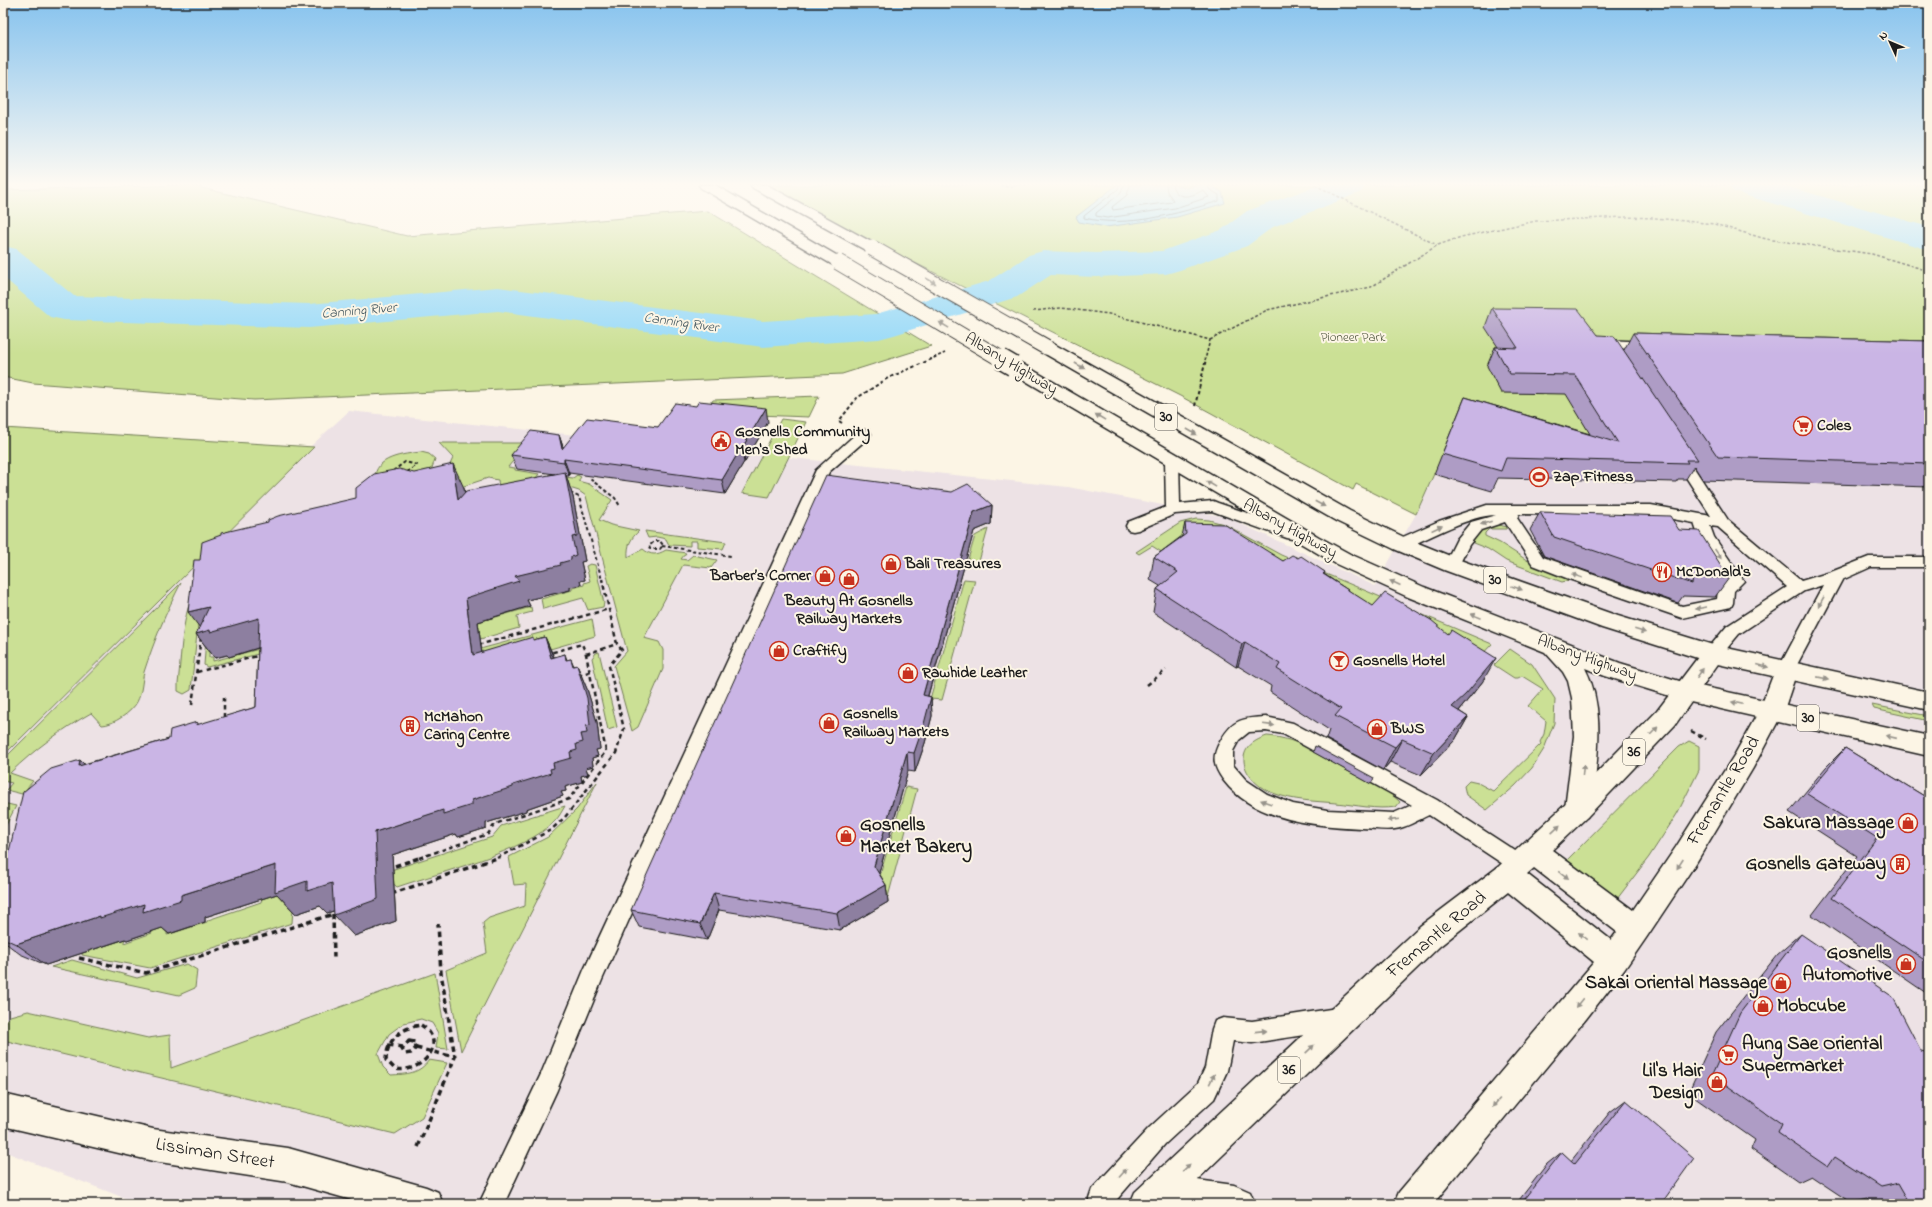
<svg xmlns="http://www.w3.org/2000/svg" width="1932" height="1207" viewBox="0 0 1932 1207" font-family="'Indie Flower',sans-serif">
  <style>
    .built { fill: #ede2e5 }
    .green { fill: #cbe095; stroke: #747e58 }
    .water { fill: #96d9f8; stroke: #658da0 }
    .lines { fill: none; stroke-linecap: round; stroke-linejoin: round }
    .shore { stroke: #4d6874; stroke-width: 1 }
    .river { fill: #96d9f8; fill-rule: evenodd }
    .lane-casing { stroke: #1c1c1c; stroke-width: 3 }
    .street-casing { stroke: #1c1c1c; stroke-width: 3 }
    .primary-casing { stroke: #1c1c1c; stroke-width: 3 }
    .highway-casing { stroke: #1c1c1c; stroke-width: 3 }
    .path-far3 { stroke: #1c1c1c; stroke-width: 1.5; stroke-dasharray: 3 2; stroke-linecap: butt }
    .path-far2 { stroke: #1c1c1c; stroke-width: 2; stroke-dasharray: 3.5 2.5; stroke-linecap: butt }
    .path-far1 { stroke: #1c1c1c; stroke-width: 2.5; stroke-dasharray: 4.5 3.5; stroke-linecap: butt }
    .path { stroke: #1c1c1c; stroke-width: 3.5; stroke-dasharray: 5.5 4; stroke-linecap: butt }
    .lane { fill: #fcf5e5; fill-rule: evenodd }
    .street { fill: #fcf5e5; fill-rule: evenodd }
    .primary { fill: #fcf5e5; fill-rule: evenodd }
    .highway { fill: #fcf5e5; fill-rule: evenodd }
    .highway-bridge-far1-casing { stroke: #1c1c1c; stroke-width: 17; stroke-linecap: butt }
    .highway-bridge-casing { stroke: #1c1c1c; stroke-width: 22; stroke-linecap: butt }
    .highway-bridge-far1 { stroke: #fcf5e5; stroke-width: 15 }
    .highway-bridge { stroke: #fcf5e5; stroke-width: 19 }
    .wall { fill: #ae9cc5; stroke: #1c1c1c }
    .shaded-wall { fill: #8d7fa0; stroke: #1c1c1c }
    .building { fill: #cab5e5; stroke: #1c1c1c }
    .oneway { fill: #97938b }
    .labels { text-anchor: middle; dominant-baseline: central; stroke-width: 4; stroke-linejoin: round; paint-order: stroke }
    .far-park-label { font-size: 13px; fill: #515740; stroke: #fcf5e5 }
    .far-water-label { font-size: 14px; font-style: italic; fill: #41555e; stroke: #fcf5e5 }
    .shield { fill: #fcf5e5; stroke: #5f5d58; stroke-width: 1 }
    .shield-label { font-size: 15px; font-weight: bold; fill: #1c1c1c }
    .street-label { font-size: 16px; fill: #1c1c1c; stroke: #fcf5e5 }
    .poi-label { font-size: 16px; font-weight: bold; fill: #1c1c1c; stroke: #fcf5e5; text-anchor: start }
    .near-street-label { font-size: 19px; fill: #1c1c1c; stroke: #fcf5e5 }
    .near-poi-label { font-size: 19px; font-weight: bold; fill: #1c1c1c; stroke: #fcf5e5; text-anchor: end }
  </style>
  <rect width="100%" height="100%" fill="#fcf5e5"/>
  <filter id="ink" filterUnits="userSpaceOnUse"><feTurbulence type="fractalNoise" baseFrequency=".025" numOctaves="2"/><feDisplacementMap in="SourceGraphic" scale="8" xChannelSelector="R" yChannelSelector="G"/><feConvolveMatrix kernelMatrix="1 2 1 2 8 2 1 2 1" color-interpolation-filters="sRGB"/></filter>
  <g filter="url(#ink)">
    <path class="built" d="M1929,365V1204H140L3,1151V729L349,411L1068,487L1226,517L1375,586L1416,514L1457,416Z"/>
    <path class="green" d="M189,185L407,236L708,211L931,346L842,374L254,400L33,383L3,377V190Z
      M760,185H1929V365L1614,456L1434,474L1416,514L1356,484L1353,490L1180,396Z
      M819,396L809,417L704,413L713,400Z
      M781,419L806,422L769,497L742,493Z
      M3,428L314,447L3,756Z
      M439,443H528L508,467L515,468V470L539,474L525,492L500,496L498,480L488,478L461,487L448,469L453,458Z
      M421,452L429,454L435,459L432,468L427,472L375,479C374,457 404,454 421,452Z
      M548,475L573,478L577,475L581,477L578,481L589,484L612,500L599,520L611,525L639,531C631,538 627,545 628,557L643,549C651,556 657,555 666,550L686,553L681,559L687,560L693,555L717,560L711,568L683,565L644,638L659,642L663,650V669L638,727L632,731L614,666L627,651L586,496L579,491L544,480Z
      M1196,519L1209,520L1224,524L1281,555L1492,644L1475,662L1174,560L1152,546L1139,554L1136,552L1180,523Z
      M1495,524L1507,527L1506,529H1489L1485,533V536L1500,543L1533,564L1568,578L1569,580L1562,582L1506,561L1488,549L1473,543C1475,532 1485,527 1495,524Z
      M988,529L978,565L967,563L975,536Z
      M645,531L726,542L723,549L697,547V541H690V546L669,545L666,539L657,537L648,538Z
      M590,564L595,565L604,603L603,607L588,610L583,598L543,609L541,599L572,590V588L584,585V583L590,581L586,566Z
      M203,577L191,690L184,694L178,691V684C182,650 181,605 203,577Z
      M964,579L975,580L942,700L930,699Z
      M181,583C166,612 154,641 144,672C142,681 142,693 137,702C132,712 113,725 102,725L91,713C61,730 35,749 10,773L33,781L22,794L6,790L12,783L3,781V760Z
      M531,607L532,612L517,616L519,628L452,647L446,631Z
      M592,619L595,636L485,668L482,651L455,658L454,656Z
      M206,638H209V657H213V661L263,648L262,653L207,667L204,665Z
      M1510,649L1532,664L1555,699L1554,723L1544,749L1532,768L1515,786L1487,810L1466,795L1464,786L1469,781L1478,783L1493,791L1541,744L1540,742L1544,734L1546,721L1528,706L1543,689L1522,676L1518,678H1514L1494,665Z
      M599,652L617,727L608,730L592,658L596,653Z
      M1872,705L1929,716V721L1874,709Z
      M1267,736C1299,738 1326,757 1353,773C1370,781 1387,789 1400,802L1396,807C1376,810 1356,805 1336,803C1315,801 1293,801 1273,793C1260,789 1245,775 1244,761C1243,747 1255,740 1267,736Z
      M1689,741L1699,746V770L1677,814L1649,857L1617,899L1566,861L1679,747Z
      M597,782L461,1051L446,970L487,953L483,923L489,918L525,906L526,884L514,885L509,857L548,837L577,809Z
      M906,787L917,789L888,897L878,882Z
      M3,803L16,806L3,831Z
      M565,806C562,811 559,817 555,821C527,851 438,873 397,887L389,880L388,871L492,837L501,826Z
      M295,882L292,923L150,968L82,955V953L120,941L122,935L125,934L124,943L152,933V929L168,924L167,935L207,922L208,920L261,902L262,898Z
      M72,960L137,978L187,964L197,970L195,988L179,995L51,967Z
      M435,973L448,1049L436,1048L438,1033L432,1023L421,1019L404,1023L389,1034L378,1054L383,1067L391,1075C407,1074 419,1074 429,1060L447,1063L422,1117L395,1134L3,1040V1023L10,1016L28,1011L148,1038L170,1035L171,1068Z"/>
    <path class="water" d="M1117,185H1172L1187,188L1195,185H1209L1222,192L1225,203L1177,217L1106,227L1079,222L1076,217Z"/>
    <g class="lines">
      <path class="shore" d="M1119,185L1118,189L1084,216V218C1128,228 1176,214 1219,201V195L1209,189L1208,185
        M1124,185L1121,193L1096,213V216L1107,218L1175,208L1209,197L1203,190C1192,197 1176,201 1172,185
        M1130,185L1127,195L1112,207L1113,210L1172,202L1173,200L1167,192L1166,185"/>
      <path class="river" d="M1319,185H1366L1361,192L1273,227L1247,246L1180,270L1166,274L1096,277L1051,275L1017,297L894,335L879,339L763,347L498,311L309,328L64,320L50,317L3,277V246L17,249L74,296L309,304L498,287L763,321L876,314L989,281L1029,255L1043,251L1096,253L1162,251L1221,230L1247,211Z
        M1729,185H1782L1929,227V250L1734,192Z"/>
      <defs>
        <path id="lane" d="M1606,340L1648,342L1654,346L1648,350L1614,348L1616,351L1610,355L1606,354L1600,344Z
          M864,430L869,431L871,434L869,437L829,472L602,980L557,1090L504,1204H479L541,1074L584,970L816,470L859,431Z
          M1678,450L1683,451L1728,520L1801,581L1831,572L1869,557H1929V567H1871L1842,580L1791,676L1785,677L1779,676L1777,671L1823,585L1804,591L1739,634L1719,658L1713,660L1707,658L1705,654L1707,650L1727,626L1787,587L1718,527L1710,526L1714,537L1744,581L1734,591L1733,603L1731,607L1682,618L1569,579L1533,565L1505,522L1481,530L1469,545L1457,569L1452,570L1447,569L1444,565L1457,539L1471,522L1496,515C1471,515 1431,537 1406,548L1401,549L1396,548L1393,544L1396,540L1439,521L1487,505H1651L1711,516L1671,454L1673,451ZM1519,514L1651,515L1694,523L1699,538L1717,565L1712,564L1707,565L1704,569L1718,590L1717,599L1682,606L1543,557L1517,518Z
          M1172,456L1177,457L1179,460L1180,504L1213,501L1218,503L1297,530L1299,534L1297,538L1292,539L1287,538L1212,511L1175,514L1138,530L1133,531L1128,530L1126,526L1128,522L1166,507L1165,460L1167,457Z
          M1266,717L1293,723L1437,800L1526,858L1529,864L1526,870L1519,873L1512,870L1429,815C1418,820 1406,828 1395,829C1384,831 1372,828 1361,828C1315,826 1255,821 1224,781C1213,766 1211,757 1221,740C1233,719 1243,718 1266,717ZM1266,731L1283,734L1412,805L1394,813L1327,810L1293,804L1267,794L1246,780L1233,765V751L1239,740L1249,732Z
          M1337,1008L1345,1011L1348,1019L1345,1027L1337,1030L1252,1043L1233,1041L1227,1071L1214,1099L1165,1144L1113,1204H1089V1198L1092,1189L1149,1128L1198,1083L1205,1068L1212,1029L1215,1021L1223,1018L1252,1021Z"/>
        <path id="street" d="M3,1094L153,1129L288,1148L426,1187L438,1192L443,1204H366L288,1182L153,1161L3,1126Z
          M1160,1175L1234,1185L1250,1192L1255,1204H1148L1143,1192L1148,1180Z"/>
        <path id="primary" d="M1713,645L1721,648L1725,654L1675,725L1587,817L1552,850L1633,910L1676,847L1735,754L1760,709L1777,665L1785,662L1793,665L1797,671L1784,710L1753,768L1696,863L1646,938L1624,970L1586,1019L1433,1204H1394L1399,1192L1594,962L1508,892L1440,946L1172,1204H1130L1135,1192L1420,926L1498,867L1569,801L1657,711L1705,648ZM1534,868L1617,932L1611,940L1527,874Z"/>
        <path id="highway" d="M699,185H715L843,259L846,262L843,265H833L701,188Z
          M751,185H767L877,245L879,248L877,251H867L753,188Z
          M1046,342L1052,343L1350,511L1408,539L1460,560L1618,616L1713,645L1929,692V710L1713,663L1602,628L1444,570L1394,549L1336,521L1040,351L1038,347L1040,343Z
          M1013,361L1019,362L1319,537L1350,554L1424,587L1620,663L1686,683L1929,736V756L1686,701L1605,676L1585,668C1603,703 1599,743 1595,781C1593,793 1593,806 1587,817L1578,820L1569,817L1565,809L1574,736L1572,698L1568,681L1563,672L1545,652L1408,597L1336,564L1007,370L1004,366L1007,362Z"/>
      </defs>
      <use href="#lane" class="lane-casing"/>
      <use href="#street" class="street-casing"/>
      <use href="#primary" class="primary-casing"/>
      <use href="#highway" class="highway-casing"/>
      <path class="path-far3" d="M1000,185L1008,187L1018,185
        M1315,185L1437,245
        M1033,311L1061,308L1109,314L1210,340L1205,360
        M1210,340L1267,310L1371,287L1438,245L1461,237L1536,221L1626,217L1656,218L1714,224L1766,239L1872,254L1929,271
        M929,360L945,353"/>
      <path class="path-far2" d="M1195,406L1206,359
        M842,423L839,421L857,398L888,378L932,359
        M393,471L405,462L417,465L407,472
        M590,479L615,498L620,506
        M570,493L579,497L602,580
        M655,541H660L663,545L660,549H650L649,546Z
        M662,546L731,556"/>
      <path class="path-far1" d="M478,645L609,609
        M586,654L617,644
        M197,672L261,655
        M578,675L589,672
        M1147,685L1166,670
        M224,697V719
        M192,705L201,637
        M1691,731L1706,739
        M419,858L488,834L495,824L569,799L606,751L586,654L582,644L550,653
        M497,858L551,830L565,817L616,753L624,729L609,666L622,650L617,644L602,579"/>
      <path class="path" d="M395,866L422,857
        M391,894L500,857
        M333,914L334,959
        M79,958L146,973L337,913
        M421,1025C450,1043 421,1074 395,1069L386,1060C387,1039 401,1028 421,1025Z
        M409,1041L415,1042L416,1048L411,1053L405,1054L402,1049Z
        M388,1045L403,1047
        M416,1048L455,1057
        M418,1147L455,1057L441,973L438,924"/>
      <use href="#lane" class="lane"/>
      <use href="#street" class="street"/>
      <use href="#primary" class="primary"/>
      <use href="#highway" class="highway"/>
      <defs>
        <path id="highway-bridge-far1" d="M872,248L1046,347
          M838,262L1003,360"/>
        <path id="highway-bridge" d="M1001,359L1013,366"/>
      </defs>
      <use href="#highway-bridge-far1" class="highway-bridge-far1-casing"/>
      <use href="#highway-bridge" class="highway-bridge-casing"/>
      <use href="#highway-bridge-far1" class="highway-bridge-far1"/>
      <use href="#highway-bridge" class="highway-bridge"/>
    </g>
    <path class="wall" d="M1492,308L1598,335L1624,350L1633,333L1929,341V487L1703,480L1694,466L1686,479H1678L1676,482L1498,478L1492,491L1434,474L1465,397L1590,434L1566,394L1501,393L1487,366L1495,347H1498L1485,327Z
      M768,422L745,462H744L725,494L569,473V476H566L573,497L585,561L581,562L585,580L580,581L581,585L570,587V590L527,600L530,606L478,622L482,653L534,640L545,637L554,657L565,654L567,660L571,659L574,666L577,665L587,689L597,722L600,749L596,750L598,756L592,758L593,766L586,768L588,774L581,776L582,782L565,787L566,791L561,792L563,796L526,809V811L486,823V828L458,837L456,834L392,855L396,921L354,936L334,911L327,913L320,906L296,914L277,894L205,917V922L169,934L162,928L127,940L125,939L46,965L20,954L3,941V877L80,760L84,764L169,739L197,722L199,725L256,707L258,648L229,657L227,655L215,658L196,634L200,627V560L464,488V493L555,474L517,469L511,455L559,435L563,447L658,427Z
      M992,505L991,524L974,531L928,696L931,697L932,716L925,743L915,772L908,771L879,873L886,885L888,902L840,930L719,910L707,940L639,927L631,910Z
      M1540,512L1679,530L1729,578L1715,597L1683,596L1678,603L1544,556L1530,530Z
      M1185,523L1283,561L1298,558L1325,572L1324,574L1483,681L1459,711L1468,717L1455,740L1421,775L1390,762L1383,770L1326,739L1329,730L1270,692L1271,686L1238,666L1236,667L1153,612L1157,589L1160,586L1150,580L1154,557L1182,536Z
      M1315,746L1374,778L1371,784L1313,752Z
      M1845,748L1929,799V995L1812,915L1857,856L1789,812L1826,767Z
      M1801,934L1929,1204H1870L1867,1198L1850,1202L1811,1176L1798,1182L1751,1149L1755,1140L1688,1093L1716,1032L1777,955Z
      M1626,1100L1661,1204H1516L1547,1164L1562,1152L1571,1161L1610,1112Z"/>
    <path class="shaded-wall" d="M766,408L768,422L745,462L742,448Z
      M559,435L564,450L562,449Z
      M741,448L744,462L725,494L722,480Z
      M564,459L569,473V476L564,462Z
      M453,464L464,488L469,525L458,500Z
      M565,472L573,497L585,561L581,562L585,580L580,581L581,585L570,587V590L527,600L530,606L478,622L485,680L473,655L466,598L515,576L560,563L571,557L572,537Z
      M992,505L991,524L974,531L923,713V695L974,512Z
      M209,607L259,618L277,642L229,657L227,655L215,658L196,634L203,632L188,612Z
      M545,637L555,661L551,658Z
      M1245,642L1238,666L1236,667L1242,644Z
      M1496,658L1483,681L1454,717L1452,707Z
      M577,665L587,689L597,722L600,749L596,750L598,756L592,758L593,766L586,768L588,774L581,776L582,782L565,787L566,791L561,792L563,796L526,809V811L486,823V828L458,837L456,834L392,855L396,921L354,936L334,915L375,832L472,800L513,785L550,769L553,763L570,752L576,744L586,726Z
      M931,697L932,716L925,743L915,772L914,753Z
      M1468,717L1455,740L1421,775L1434,753Z
      M1402,739L1390,762L1383,770L1395,747Z
      M907,752L908,771L876,883L874,866Z
      M80,760L104,784L79,766Z
      M276,865L307,881L332,883L351,905L327,913L320,906L296,914L277,894L205,917V922L169,934L162,928L127,940L125,939L46,965L16,944L100,916L144,904L181,895Z
      M886,885L888,902L840,930L837,913Z
      M714,893L719,910L707,940L700,924Z"/>
    <path class="building" d="M1492,308L1578,309L1598,335L1614,336L1698,460H1686L1688,463L1506,458L1501,471L1442,454L1465,397L1618,443L1575,375L1510,374L1495,347L1518,348Z
      M1633,333L1929,341V464L1718,457Z
      M699,401L766,408L742,448H741L722,480L564,459V462L511,455L531,431L559,435L562,449L587,418L658,427L675,403L696,406Z
      M453,464L458,500L466,491L565,472L577,536L572,537L576,555L571,557V560L560,563L561,565L515,576L519,581L466,598L473,655L533,637V640L545,637L551,658L565,654L566,660L571,659L573,666L577,665L587,698L590,725L586,726L587,733L581,734L583,742L576,744L577,750L570,752L571,758L553,763L554,768L550,769L551,773L513,785V787L472,800V805L443,814V810L375,832L378,899L334,915L332,883L307,891V881L275,892L276,865L181,895V900L143,912L144,904L100,918V916L16,944L3,938V877L23,792L51,769L80,760L79,766L169,739L170,730L197,722L196,725L256,707L259,618L210,632V630L196,634L209,607L188,612L194,560H200L202,542L221,535V533L268,522V520L278,516L356,498V488L374,474L399,469L414,473Z
      M826,475L952,492L968,484L992,505L974,512L923,695L931,697L924,724L914,753L907,752L874,866L886,885L837,913L714,893L700,924L631,910Z
      M1540,512L1670,516L1679,530L1699,531L1729,578L1693,577L1692,584L1554,537Z
      M1185,523L1224,524L1283,561L1292,555L1298,558L1301,556L1325,572L1323,574L1373,606L1385,593L1431,620L1448,634L1451,630L1496,658L1466,694L1452,707L1468,717L1434,753L1402,739L1395,747L1335,716L1341,709L1277,669L1280,664L1245,642L1242,644L1157,589L1178,572L1154,557L1186,534Z
      M1845,748L1929,799V963L1832,898L1877,838L1807,794Z
      M1801,934L1893,997L1921,1051L1929,1053V1204H1911L1899,1183L1881,1187L1835,1157L1828,1167L1778,1133L1782,1124L1712,1075L1740,1013Z
      M1626,1100L1694,1158L1661,1204H1521L1562,1152L1575,1164Z"/>
    <defs><path id="oneway-solid" d="M-6-.8H1V-3.2L6.5 0L1 3.2V.8H-6Z"/></defs>
    <g class="oneway">
      <use href="#oneway-solid" transform="translate(931 281) rotate(30)"/>
      <use href="#oneway-solid" transform="translate(944 325) rotate(-149)"/>
      <use href="#oneway-solid" transform="translate(1080 366) rotate(30)"/>
      <use href="#oneway-solid" transform="translate(1100 417) rotate(-149)"/>
      <use href="#oneway-solid" transform="translate(1192 432) rotate(30)"/>
      <use href="#oneway-solid" transform="translate(1211 484) rotate(-149)"/>
      <use href="#oneway-solid" transform="translate(1320 504) rotate(28)"/>
      <use href="#oneway-solid" transform="translate(1486 523) rotate(164)"/>
      <use href="#oneway-solid" transform="translate(1437 528) rotate(-24)"/>
      <use href="#oneway-solid" transform="translate(1718 554) rotate(56)"/>
      <use href="#oneway-solid" transform="translate(1577 576) rotate(-160)"/>
      <use href="#oneway-solid" transform="translate(1395 583) rotate(-156)"/>
      <use href="#oneway-solid" transform="translate(1517 588) rotate(20)"/>
      <use href="#oneway-solid" transform="translate(1821 602) rotate(119)"/>
      <use href="#oneway-solid" transform="translate(1701 608) rotate(169)"/>
      <use href="#oneway-solid" transform="translate(1476 616) rotate(-158)"/>
      <use href="#oneway-solid" transform="translate(1640 631) rotate(17)"/>
      <use href="#oneway-solid" transform="translate(1763 666) rotate(14)"/>
      <use href="#oneway-solid" transform="translate(1700 673) rotate(-55)"/>
      <use href="#oneway-solid" transform="translate(1823 678) rotate(11)"/>
      <use href="#oneway-solid" transform="translate(1737 703) rotate(-168)"/>
      <use href="#oneway-solid" transform="translate(1269 725) rotate(7)"/>
      <use href="#oneway-solid" transform="translate(1654 731) rotate(-46)"/>
      <use href="#oneway-solid" transform="translate(1891 737) rotate(-167)"/>
      <use href="#oneway-solid" transform="translate(1583 770) rotate(-84)"/>
      <use href="#oneway-solid" transform="translate(1266 802) rotate(-160)"/>
      <use href="#oneway-solid" transform="translate(1393 820) rotate(173)"/>
      <use href="#oneway-solid" transform="translate(1556 829) rotate(-43)"/>
      <use href="#oneway-solid" transform="translate(1680 864) rotate(123)"/>
      <use href="#oneway-solid" transform="translate(1564 875) rotate(37)"/>
      <use href="#oneway-solid" transform="translate(1583 936) rotate(-142)"/>
      <use href="#oneway-solid" transform="translate(1579 1003) rotate(129)"/>
      <use href="#oneway-solid" transform="translate(1261 1031) rotate(-6)"/>
      <use href="#oneway-solid" transform="translate(1310 1049) rotate(-44)"/>
      <use href="#oneway-solid" transform="translate(1212 1079) rotate(-63)"/>
      <use href="#oneway-solid" transform="translate(1496 1103) rotate(130)"/>
      <use href="#oneway-solid" transform="translate(1186 1168) rotate(-44)"/>
      <use href="#oneway-solid" transform="translate(1123 1173) rotate(-48)"/>
    </g>
  </g>
  <linearGradient id="sky" x2="0" y2="1"><stop stop-color="#87c3ee"/><stop offset="0.52" stop-color="#fefaf3"/><stop offset="1" stop-color="#fefaf3" stop-opacity="0"/></linearGradient>
  <rect width="1932" height="354" fill="url(#sky)"/>
  <defs>
    <symbol id="supermarket-ring" viewBox="-11 -11 22 22"><circle r="9.5" fill="#fcf5e5" stroke="#c8321e" stroke-width="1.5"/><path d="M-6-5.5h2.5l.6 2H6L4.5 2H-2.5L-4.4-4H-6ZM-1.5 3.2a1.3 1.3 0 1 0 .1 0ZM3 3.2a1.3 1.3 0 1 0 .1 0Z" fill="#c8321e"/></symbol>
    <symbol id="civic-ring" viewBox="-11 -11 22 22"><circle r="9.5" fill="#fcf5e5" stroke="#c8321e" stroke-width="1.5"/><path d="M-.6-6.5H3V-4.5H.6V-3L4-1V1h2V6H-6V1h2V-1L-.6-3ZM-1.2 2.5V6h2.4V2.5Z" fill="#c8321e"/></symbol>
    <symbol id="stadium-ring" viewBox="-11 -11 22 22"><circle r="9.5" fill="#fcf5e5" stroke="#c8321e" stroke-width="1.5"/><path d="M0-5a6.5 5 0 1 0 0 10a6.5 5 0 1 0 0-10ZM-3.5-1.8h7v3.6h-7Z" fill="#c8321e"/></symbol>
    <symbol id="shop-ring" viewBox="-11 -11 22 22"><circle r="9.5" fill="#fcf5e5" stroke="#c8321e" stroke-width="1.5"/><path d="M-5-2.5h2.3a2.7 3.5 0 0 1 5.4 0H5L5.5 6h-11ZM-1.5-2.5h3a1.5 2.3 0 0 0-3 0Z" fill="#c8321e"/></symbol>
    <symbol id="restaurant-ring" viewBox="-11 -11 22 22"><circle r="9.5" fill="#fcf5e5" stroke="#c8321e" stroke-width="1.5"/><path d="M-5-6h1v4h1v-4h1v4h1v-4h1v5L-1.5 .5V6h-2V.5L-5-1ZM5-6V6H3V1.5H1.5Q1.5-4 5-6Z" fill="#c8321e"/></symbol>
    <symbol id="bar-ring" viewBox="-11 -11 22 22"><circle r="9.5" fill="#fcf5e5" stroke="#c8321e" stroke-width="1.5"/><path d="M-6-5H6L.8 .8V4.5H3.5V6h-7V4.5H-.8V.8Z" fill="#c8321e"/></symbol>
    <symbol id="building-ring" viewBox="-11 -11 22 22"><circle r="9.5" fill="#fcf5e5" stroke="#c8321e" stroke-width="1.5"/><path d="M-4-6H4V6H1V3H-1V6H-4ZM-2.5-4.3h1.7v1.8h-1.7ZM.8-4.3h1.7v1.8H.8ZM-2.5-1h1.7V.8h-1.7ZM.8-1h1.7V.8H.8Z" fill="#c8321e"/></symbol>
  </defs>
  <g fill-rule="evenodd">
    <use href="#supermarket-ring" x="1792" y="415" width="22" height="22"/>
    <use href="#civic-ring" x="710" y="430" width="22" height="22"/>
    <use href="#stadium-ring" x="1528" y="466" width="22" height="22"/>
    <use href="#shop-ring" x="880" y="553" width="22" height="22"/>
    <use href="#restaurant-ring" x="1651" y="561" width="22" height="22"/>
    <use href="#shop-ring" x="814" y="565" width="22" height="22"/>
    <use href="#shop-ring" x="838" y="568" width="22" height="22"/>
    <use href="#shop-ring" x="768" y="640" width="22" height="22"/>
    <use href="#bar-ring" x="1328" y="650" width="22" height="22"/>
    <use href="#shop-ring" x="897" y="662" width="22" height="22"/>
    <use href="#shop-ring" x="818" y="712" width="22" height="22"/>
    <use href="#building-ring" x="399" y="715" width="22" height="22"/>
    <use href="#shop-ring" x="1366" y="718" width="22" height="22"/>
    <use href="#shop-ring" x="1897" y="812" width="22" height="22"/>
    <use href="#shop-ring" x="835" y="825" width="22" height="22"/>
    <use href="#building-ring" x="1889" y="853" width="22" height="22"/>
    <use href="#shop-ring" x="1895" y="953" width="22" height="22"/>
    <use href="#shop-ring" x="1770" y="972" width="22" height="22"/>
    <use href="#shop-ring" x="1752" y="995" width="22" height="22"/>
    <use href="#supermarket-ring" x="1717" y="1044" width="22" height="22"/>
    <use href="#shop-ring" x="1706" y="1071" width="22" height="22"/>
  </g>
  <g class="labels">
    <g class="far-park-label">
      <text x="1353" y="337">Pioneer Park</text>
    </g>
    <g class="far-water-label">
      <text transform="translate(359 311) rotate(-5)">Canning River</text>
      <text transform="translate(681 323) rotate(8)">Canning River</text>
    </g>
    <g class="shield">
      <rect x="1155" y="404" width="22" height="26" rx="3"/>
      <rect x="1484" y="567" width="22" height="26" rx="3"/>
      <rect x="1797" y="705" width="22" height="26" rx="3"/>
      <rect x="1623" y="739" width="22" height="26" rx="3"/>
      <rect x="1278" y="1057" width="22" height="26" rx="3"/>
    </g>
    <g class="shield-label">
      <text x="1166" y="417">30</text>
      <text x="1495" y="580">30</text>
      <text x="1808" y="718">30</text>
      <text x="1634" y="752">36</text>
      <text x="1289" y="1070">36</text>
    </g>
    <g class="street-label">
      <text transform="translate(1011 364) rotate(31)">Albany Highway</text>
      <text transform="translate(1290 529) rotate(29)">Albany Highway</text>
      <text transform="translate(1587 658) rotate(20)">Albany Highway</text>
    </g>
    <g class="poi-label">
      <text x="1817" y="426">Coles</text>
      <text x="735" y="432">Gosnells Community<tspan x="735" dy="18">Men's Shed</tspan></text>
      <text x="1553" y="477">Zap Fitness</text>
      <text x="905" y="564">Bali Treasures</text>
      <text x="1676" y="572">McDonald's</text>
      <text x="811" y="576" text-anchor="end">Barber’s Corner</text>
      <text x="849" y="601" text-anchor="middle">Beauty At Gosnells<tspan x="849" dy="18">Railway Markets</tspan></text>
      <text x="793" y="651">Craftify</text>
      <text x="1353" y="661">Gosnells Hotel</text>
      <text x="922" y="673">Rawhide Leather</text>
      <text x="843" y="714">Gosnells<tspan x="843" dy="18">Railway Markets</tspan></text>
      <text x="424" y="717">McMahon<tspan x="424" dy="18">Caring Centre</tspan></text>
      <text x="1391" y="729">BWS</text>
    </g>
    <g class="near-street-label">
      <text transform="translate(1724 791) rotate(-59)">Fremantle Road</text>
      <text transform="translate(1437 935) rotate(-40)">Fremantle Road</text>
      <text transform="translate(215 1154) rotate(9)">Lissiman Street</text>
    </g>
    <g class="near-poi-label">
      <text x="1894" y="823">Sakura Massage</text>
      <text x="860" y="825" text-anchor="start">Gosnells<tspan x="860" dy="22">Market Bakery</tspan></text>
      <text x="1886" y="864">Gosnells Gateway</text>
      <text x="1892" y="953">Gosnells<tspan x="1892" dy="22">Automotive</tspan></text>
      <text x="1767" y="983">Sakai Oriental Massage</text>
      <text x="1777" y="1006" text-anchor="start">Mobcube</text>
      <text x="1742" y="1044" text-anchor="start">Aung Sae Oriental<tspan x="1742" dy="22">Supermarket</tspan></text>
      <text x="1703" y="1071">Lil's Hair<tspan x="1703" dy="22">Design</tspan></text>
    </g>
  </g>
  <rect width="1932" height="1207" fill="none" stroke="#fcf5e5" stroke-width="16"/>
  <rect x="8" y="8" width="1916" height="1191" fill="none" stroke="#1c1c1c" stroke-width="1.5" filter="url(#ink)"/>
  <g transform="translate(1890 42) rotate(314)" stroke="#fcf5e5" stroke-width="3" paint-order="stroke">
  <path d="M0-3L7 15L0 10L-7 15Z" fill="#1c1c1c"/>
  <text y="-6" font-size="11" font-weight="bold" text-anchor="middle" fill="#1c1c1c">N</text>
  </g>
</svg>
